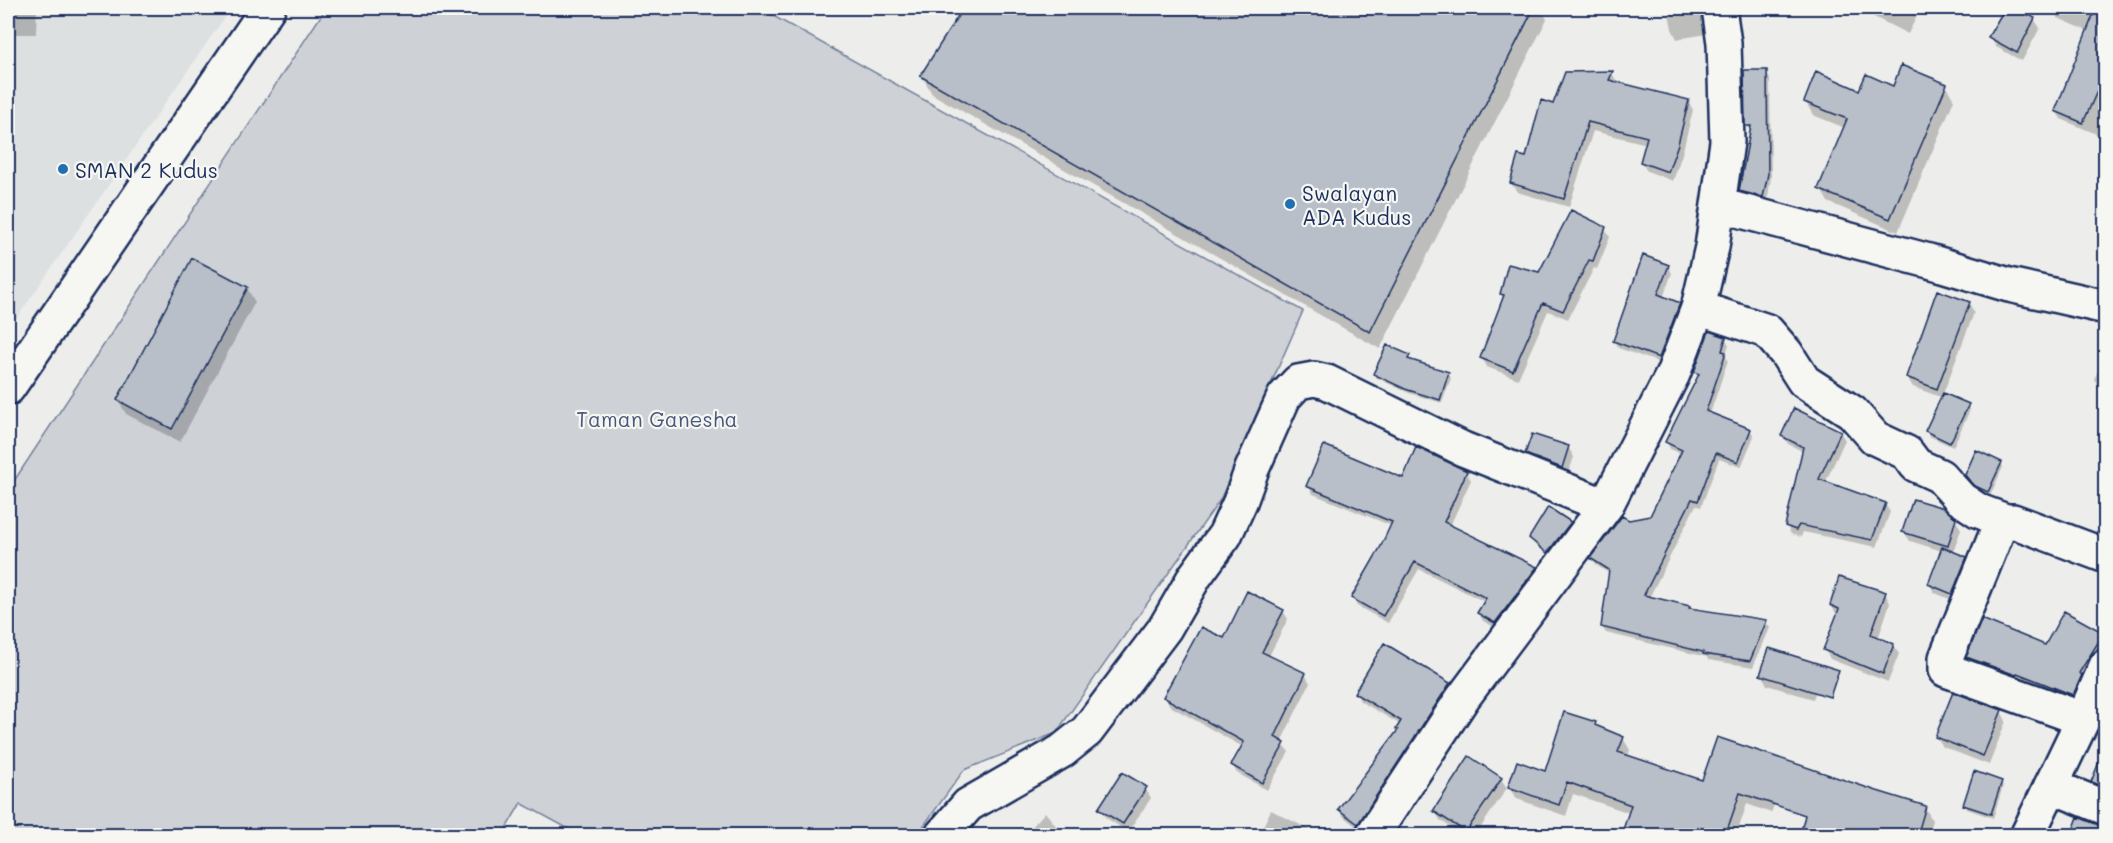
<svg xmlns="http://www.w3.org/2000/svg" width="2113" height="843" viewBox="0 0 2113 843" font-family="Mali,sans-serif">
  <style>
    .built { fill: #dde0e1 }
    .green { fill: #ced2d7; stroke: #74809a; stroke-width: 1.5 }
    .shadow { fill: #0003 }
    .building { fill: #b9bfc8; stroke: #1b2f5e; stroke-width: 1.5 }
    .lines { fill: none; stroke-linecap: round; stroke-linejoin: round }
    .minor-casing { stroke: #1b2f5e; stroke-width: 38 }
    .major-casing { stroke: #1b2f5e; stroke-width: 38 }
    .minor { stroke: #f6f6f2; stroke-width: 33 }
    .major { stroke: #f6f6f2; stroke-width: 33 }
    .poi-dot { fill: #1f6fb2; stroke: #f6f6f2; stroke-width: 2 }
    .labels { text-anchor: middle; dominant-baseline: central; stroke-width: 4.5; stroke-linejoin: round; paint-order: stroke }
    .poi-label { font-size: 21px; fill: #1b2f5e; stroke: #f6f6f2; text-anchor: start }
    .park-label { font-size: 21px; fill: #48587c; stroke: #f6f6f2 }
  </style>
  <rect width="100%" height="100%" fill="#edeeec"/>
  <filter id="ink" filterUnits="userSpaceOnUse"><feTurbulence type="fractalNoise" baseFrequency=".0167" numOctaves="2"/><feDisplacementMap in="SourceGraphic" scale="12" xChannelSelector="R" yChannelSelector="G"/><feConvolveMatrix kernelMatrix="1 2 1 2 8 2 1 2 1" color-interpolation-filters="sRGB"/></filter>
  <g filter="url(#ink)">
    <path class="built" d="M8,8H231L8,331Z"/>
    <path class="green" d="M326,8H759L1303,311L1220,500L1056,733L964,770L917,835H580L521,803L502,835L8,836V490Z"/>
    <path class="shadow" d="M8,8H37L36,34H8Z
      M965,8H1483L1484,9L1497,8H1540L1547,19L1380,349L932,94L922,76Z
      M1668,8H1702L1707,34L1677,39L1672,29Z
      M1847,8H1921L1908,34L1856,8L1855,11Z
      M2006,8H2012L2034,19L2040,28L2022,61L1996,47L1990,37Z
      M2054,8H2106V138L2061,119L2056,111L2088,31L2058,18Z
      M1766,72L1770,79L1771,177L1767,204L1745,198L1741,191L1751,133L1747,125Z
      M1612,73L1617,82L1688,101L1693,110L1682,154L1673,181L1647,171L1641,162L1647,144L1593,131L1569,207L1517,192L1511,183L1527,159L1554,105Z
      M1946,86L1954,100L1898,232L1828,202L1820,188L1845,128L1813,115L1805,101L1894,88Z
      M1605,229L1610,237L1597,269L1594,268L1568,319L1548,311L1518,379L1487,367L1482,358L1504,299L1501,294L1539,274Z
      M1668,266L1672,273L1663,298L1679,304L1683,311L1663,364L1618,348L1614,341Z
      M247,288L255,302L180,442L126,414L118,400Z
      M1969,303L1974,313L1943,394L1968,406L1970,410L1953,447L1929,436L1927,431L1943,398L1913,387L1907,377Z
      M1725,338L1729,345L1725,355L1728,360L1710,414L1750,430L1754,436L1741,467L1719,459L1701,507L1696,505L1649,598L1689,607L1691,610L1766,622L1770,628L1753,667L1708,660L1707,657L1606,633L1602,627L1610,574L1596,565L1592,558L1643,530L1682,454L1670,449L1667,442L1699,377L1696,372Z
      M2106,355V391L2100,389L2094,379Z
      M1409,356L1411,360L1448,373L1451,378L1442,403L1409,393L1377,378L1375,374Z
      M1840,432L1845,440L1825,483L1885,504L1890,512L1877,547L1803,532L1801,537L1791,534L1787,526L1804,452L1788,444L1783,436Z
      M1568,447L1574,457L1567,477L1533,463L1527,454Z
      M2001,463L2003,467L1990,496L1977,489L1969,480Z
      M1466,472L1471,480L1450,526L1536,568L1541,575L1500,630L1483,621L1479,613L1485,602L1419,569L1388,623L1357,606L1353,598L1382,548L1392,526L1313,494L1308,486L1403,480Z
      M1955,519L1961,529L1953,553L1966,558L1971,567L1957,602L1935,593L1929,584L1942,551L1910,541L1904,532Z
      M1570,523L1572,527L1550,557L1530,538Z
      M1885,593L1890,603L1878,639L1893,645L1899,654L1888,682L1830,659L1825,650L1837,615L1831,605Z
      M1283,611L1288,619L1269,656L1305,674L1310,683L1281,742L1289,752L1267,790L1237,773L1232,765L1243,747L1170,706L1165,697L1224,640Z
      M2103,635L2106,644L2083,680L2077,702L2021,679L2020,682L1972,664L1968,657L2045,647Z
      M1822,674L1813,699L1767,685L1762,675Z
      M1435,675L1449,684L1454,692L1362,831L1344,817L1340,810L1399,731L1401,725L1360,701L1356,693Z
      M2001,711L2006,721L1989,765L1943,747L1937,737Z
      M1595,723L1597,728L1623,738L1630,750L1628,756L1703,782L1787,772L1771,813L1747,804L1736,836H1623L1630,813L1573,794L1566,816L1517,799L1510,787L1546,773Z
      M2106,754V794L2098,791L2093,782Z
      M1501,779L1507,788L1475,836H1463L1440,820L1435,811Z
      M2001,782L2003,786L1993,818L1967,809L1964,805Z
      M1145,788L1151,798L1128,832L1106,818L1100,809Z
      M1925,807L1932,820L1928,836H1801Z
      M1271,810L1314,832L1316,836H1258Z
      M1045,812L1064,836H1024Z
      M2077,818L2100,827L2105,836H2072Z"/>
    <path class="building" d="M963,8H1534L1370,332L920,76Z
      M2005,8H2015L2035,18L2017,53L1988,37Z
      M2096,8H2106V71L2083,123L2055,111Z
      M1901,65L1947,84L1890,219L1818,189L1847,119L1804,102L1816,71L1859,90L1866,74L1893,86Z
      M1744,70H1767L1768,174L1763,197L1739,191L1751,126H1745Z
      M1613,71L1609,80L1689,100L1678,144L1668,172L1640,162L1647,137L1588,122L1564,199L1510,183L1518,155L1526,157L1541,100L1553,104L1565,72Z
      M1571,210L1606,227L1593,261L1589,260L1563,311L1543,303L1513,371L1480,358L1504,295L1500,294L1508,264L1539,272Z
      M1643,255L1669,265L1658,294L1680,303L1659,358L1613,341Z
      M192,258L248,287L172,429L117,400Z
      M1937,290L1970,302L1937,389L1906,377Z
      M1709,331L1726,337L1722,351L1726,352L1706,411L1751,429L1738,462L1716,453L1698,501L1692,499L1644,595L1690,606L1689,608L1767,620L1750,661L1703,654V652L1601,627L1609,570L1590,558L1622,516L1629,520L1650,516L1682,450L1665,442L1699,374L1694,372Z
      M1387,345L1410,355L1408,359L1449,372L1440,400L1405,389L1373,374Z
      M1943,393L1969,404L1950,443L1925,431Z
      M1794,408L1841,431L1819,479L1886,503L1872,540L1799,525L1796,530L1785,526L1803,447L1781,436Z
      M1532,434L1569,446L1562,468L1525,454Z
      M1324,445L1403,478L1416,447L1467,471L1444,522L1537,567L1495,623L1477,613L1486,598L1415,562L1383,616L1351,598L1380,548L1392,522L1306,486Z
      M1976,450L2002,462L1988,492L1973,485L1965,475Z
      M1913,499L1944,508L1956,518L1948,546L1902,532Z
      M1548,507L1571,522L1547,553L1529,538Z
      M1942,547L1967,557L1952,594L1928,584Z
      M1839,577L1886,592L1871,634L1894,644L1883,674L1823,650L1839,609L1830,605Z
      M1247,591L1284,610L1262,652L1306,673L1275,737L1285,743L1262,783L1231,765L1244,742L1163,697L1201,627L1224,638Z
      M2064,611L2104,633L2079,673L2082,675L2073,695L2017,673L2016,675L1966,657L1982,619L2045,645Z
      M1384,643L1450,683L1358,824L1338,809L1398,730L1396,729L1401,721L1354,693Z
      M1769,648L1839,670L1830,697L1760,675Z
      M1953,692L2002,710L1983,756L1935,737Z
      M1564,712L1596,722L1595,725L1624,737L1618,752L1702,780L1717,737L1877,791L1926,806L1917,836H1800L1805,815L1740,793L1725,836H1621L1631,805L1567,782L1559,805L1508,787L1517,761L1545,771Z
      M2103,752L2106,753V788L2091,782Z
      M1469,756L1502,778L1466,832L1433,811Z
      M1974,771L2002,781L1991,814L1963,805Z
      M1122,772L1147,787L1123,824L1098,809Z
      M2078,817L2101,826L2098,836H2071Z"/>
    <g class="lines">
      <defs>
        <path id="minor" d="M1719,205L1929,261L2009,285L2106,307
          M1698,308L1767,331L1786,353L1804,381L1852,412L1875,438L1907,453L1916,465L1940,476L1961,499L1979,511L2006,521
          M8,388L268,8
          M2083,719L1946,670V658L2000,525L2006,521H2013L2106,556
          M2051,786L2106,808
          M941,836L968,805L1062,751L1087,731L1165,628L1195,576L1225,535L1240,502L1252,469L1284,397L1298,382L1314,379L1327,382L1463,449L1606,506
          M1372,836L1462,699L1606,506L1673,374L1698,308L1712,247L1727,142L1724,43L1719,8"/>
        <path id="major" d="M2027,836L2083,719L2106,666"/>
      </defs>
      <use href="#minor" class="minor-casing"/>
      <use href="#major" class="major-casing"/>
      <use href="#minor" class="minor"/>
      <use href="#major" class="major"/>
    </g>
  </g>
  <g class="poi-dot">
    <circle cx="63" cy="169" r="6"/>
    <circle cx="1290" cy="204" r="6"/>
  </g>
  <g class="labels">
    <g class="poi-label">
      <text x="75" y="169">SMAN 2 Kudus</text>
      <text x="1302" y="192">Swalayan<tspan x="1302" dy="24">ADA Kudus</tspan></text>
    </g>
    <g class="park-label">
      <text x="657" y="418">Taman Ganesha</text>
    </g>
  </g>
  <rect width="2113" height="843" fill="none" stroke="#f6f6f2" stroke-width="30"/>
  <rect x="15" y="15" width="2083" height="813" fill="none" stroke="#1b2f5e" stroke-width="2" filter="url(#ink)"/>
</svg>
